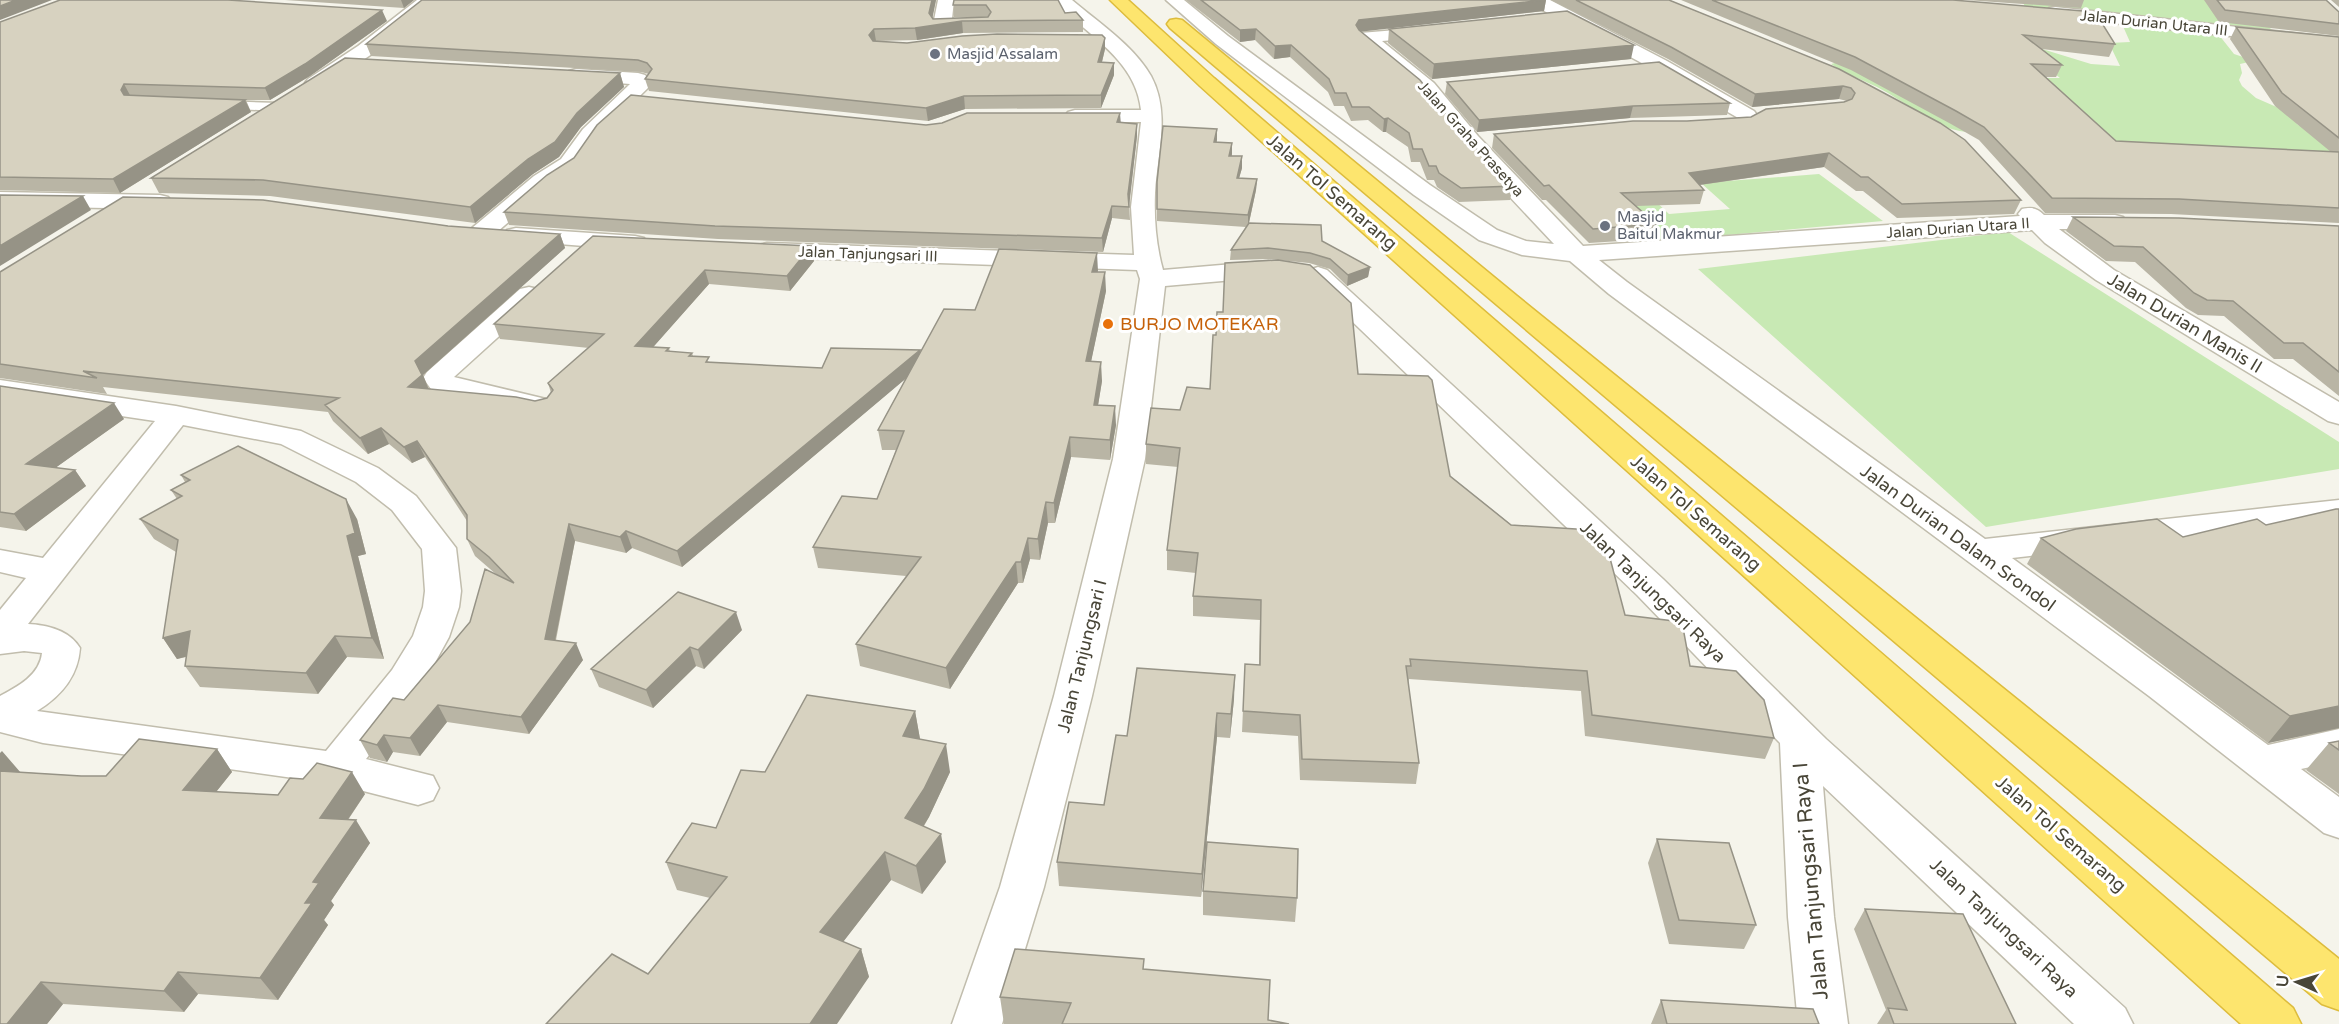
<svg xmlns="http://www.w3.org/2000/svg" width="2339" height="1024" viewBox="0 0 2339 1024" font-family="'Varela Round',sans-serif">
  <style>
    .green { fill: #c8e9b4 }
    .lines { fill: none; stroke-linecap: round; stroke-linejoin: round }
    .lane-casing { stroke: #c1bdad; stroke-width: 3 }
    .street-casing { stroke: #c1bdad; stroke-width: 3 }
    .highway-casing { stroke: #ddbc3d; stroke-width: 3 }
    .lane { fill: #fff; fill-rule: evenodd }
    .street { fill: #fff; fill-rule: evenodd }
    .highway { fill: #fde56e; fill-rule: evenodd }
    .wall { fill: #b9b5a5 }
    .shaded-wall { fill: #969386 }
    .building { fill: #d7d2c0; stroke: #969386; stroke-width: 1.5 }
    .worship-dot { fill: #6b7280; stroke: #fff; stroke-width: 2 }
    .food-dot { fill: #e8710a; stroke: #fff; stroke-width: 2 }
    .labels { text-anchor: middle; dominant-baseline: central; stroke-width: 6; stroke-linejoin: round; paint-order: stroke }
    .far-street-label { font-size: 15px; fill: #494638; stroke: #fff }
    .far-worship-label { font-size: 15px; fill: #5b616d; stroke: #fff; text-anchor: start }
    .street-label { font-size: 18px; fill: #494638; stroke: #fff }
    .food-label { font-size: 18px; fill: #c56008; stroke: #fff; text-anchor: start }
    .near-street-label { font-size: 21px; fill: #494638; stroke: #fff }
  </style>
  <rect width="100%" height="100%" fill="#f5f4eb"/>
  <path class="green" d="M2022,0H2229L2266,23L2275,34L2025,7Z
    M2122,24L2219,35L2234,54L2246,58L2249,62L2240,64L2242,73L2239,80L2242,86L2256,98L2288,112L2298,125L2317,131L2339,161L2144,142L2125,144L1980,132C1940,136 1911,104 1877,87C1861,79 1845,74 1831,64L1843,61L2004,78H2060L2028,52L2042,49L2091,64L2120,66L2109,43L2130,42Z
    M1819,174L1883,221L1660,241L1605,186L1636,183L1669,214L1730,209L1701,183Z
    M2008,232L2339,442V469L1986,527L1698,269Z"/>
  <g class="lines">
    <defs>
      <path id="lane" d="M222,101L278,103L284,107L278,111L217,108L216,105L217,102Z"/>
      <path id="street" d="M417,0H436L372,54L322,87H308L305,83L308,79L358,46Z
        M938,0H954L952,19H987L990,23L987,27L981,28L936,29L933,25Z
        M1054,0H1072C1099,23 1133,45 1151,76C1171,113 1157,155 1155,193C1154,219 1156,245 1163,270L1268,261L1277,264L1281,269L1277,274L1268,277L1165,286L1145,459L1092,696L1044,887L1002,1024H952L1000,887L1054,696L1113,459L1140,279L1137,270L767,257L758,255L755,250L758,245L767,243L1134,255L1131,207L1141,122H1075L1068,120L1065,116L1068,112L1075,110H1141C1137,70 1106,47 1077,22C1069,15 1060,9 1054,0Z
        M1166,0H1184L1228,36L1430,185L1497,230L1526,241L1554,244L1462,146L1420,91L1360,41L1357,37L1360,33L1433,27L1439,28L1442,32L1439,36L1433,37L1382,41L1434,83L1478,136L1583,246L2020,216L2018,214L2022,209C2032,207 2037,208 2044,215H2115L2123,217L2127,222L2123,227L2115,229H2059L2114,270L2339,402V424L2328,421L2096,280L2045,243L2032,230L1599,260L1627,282L1985,539L2339,500V520L2012,558L2268,745L2339,729V761L2301,769L2339,797V838L2324,833L2149,696L1609,294L1570,261L1522,255L1479,240L1414,195L1216,44Z
        M1529,0H1550L1667,61L1754,111L1757,115L1754,119H1740L1653,69L1531,4Z
        M2055,7L2339,38V48L2049,16L2046,12L2049,8Z
        M576,69L638,73L645,75L653,83L599,136L577,169L550,186L490,238L481,240L472,238L469,233L472,228L534,176L561,159L583,129L630,84L569,79L566,75L569,71Z
        M0,192L160,195L168,197L172,202L168,207L160,209L0,206Z
        M516,228L635,236L644,238L647,243L644,248L635,250L507,240L504,235L507,230Z
        M1318,267L1327,270L1663,579L1826,739L2125,1008L2133,1024H2074L1823,786L1834,917L1848,1024H1798L1788,917L1780,743L1637,595L1309,280L1305,275L1309,270Z
        M529,287L538,289L542,295L538,301L454,377L546,399L551,405L546,411L536,414L431,389L423,378L427,372L520,289Z
        M0,380L176,406L301,431L378,468L416,496L456,548L461,591L459,607L449,637L420,690L366,759L433,776L439,788L433,800L418,805L336,784L43,743L0,732V696C17,687 40,675 42,653L24,651L0,654V610L26,578L0,572V550L43,558L155,421L0,398ZM183,425L281,444L356,482L392,510L422,549L425,591L423,607L413,636L392,670L326,751L37,711C60,697 78,677 80,648C70,631 48,625 28,624Z"/>
      <path id="highway" d="M1110,0H1128L1214,78L2293,1008L2301,1024H2241L1200,86Z
        M1176,19L1182,20L1517,296L2339,959V1010L2322,1004L1170,28L1167,24L1170,20Z"/>
    </defs>
    <use href="#lane" class="lane-casing"/>
    <use href="#street" class="street-casing"/>
    <use href="#highway" class="highway-casing"/>
    <use href="#lane" class="lane"/>
    <use href="#street" class="street"/>
    <use href="#highway" class="highway"/>
  </g>
  <path class="wall" d="M285,0H414L404,8Z
    M422,0H936L932,18L933,19L987,17H954V0L1065,13L1083,20V32L963,33L917,40L876,41L907,43L1105,38V49L1102,62L1114,75L1101,108L965,109L928,121L649,91L645,79L649,74L641,72L371,56L366,44Z
    M1186,0H1546L1544,11L1361,31L1462,134L1513,186L1510,200L1459,202L1437,187L1434,180H1427L1420,162H1411L1408,147L1386,132H1383L1368,120L1351,121L1344,106H1334L1328,92L1290,57L1274,59L1255,40L1240,42Z
    M1551,0H1669L1839,69L2021,200L2014,214L1897,218L1863,191H1856L1824,167L1700,185L1704,190L1700,204L1636,206L1656,224L1652,239L1589,243L1546,200H1542L1492,148L1494,134L1751,117L1847,101L1839,99L1752,107L1668,59Z
    M1681,0H1953L2115,44L2109,57L2042,49L2062,65L2056,77H2046L2116,141L2331,152L2275,106L2230,39L2236,27L2339,37V223L2171,214L2045,213L1979,140L1951,124L1851,70Z
    M1966,0H2084L2081,8Z
    M2204,0H2326L2339,12V36L2219,22Z
    M2331,0H2339V7Z
    M387,21L310,76L270,100H246L251,112L120,193L0,190V22Z
    M1389,29L1631,59L1432,79L1388,43Z
    M620,73L624,87L581,127L559,157L533,174L475,223L270,196L159,193L151,178Z
    M1447,82L1730,103L1727,115L1630,118L1477,132L1445,94Z
    M1121,123L1137,136L1129,204L1130,220L1112,218L1103,252L718,239L509,225L504,212L926,125Z
    M1217,140V142L1232,143V156L1242,168L1239,178L1257,179L1256,190L1249,223L1322,241L1370,267L1368,277L1347,286L1330,269L1309,263L1267,259L1230,260L1231,250L1246,227L1157,221V182Z
    M2073,217L2339,226V396L2293,359H2274L2224,316L2198,315L2186,308L2135,262L2106,261L2066,231Z
    M448,226L560,234L565,248L423,375L429,389L535,401L547,398L551,393L548,383L589,348L500,339L494,324L593,236L814,261L790,291L709,284L653,347L669,348L670,352L692,353L693,356L710,362L822,368L920,353L975,310L1097,272L1106,291L1091,361L1102,381L1098,405L1116,425L1110,460L1071,457L1055,523H1048L1040,560L1030,559L1023,583H1018L950,689L860,666L856,644L906,576L818,568L813,547L877,499L896,450H882L878,430L906,378L682,567L632,548L626,553L575,541L556,640L583,660L529,734L447,722L420,756L393,752L387,762L370,758L360,740L404,700L470,622L497,575L475,556L467,539V521L425,457L412,463L389,444L368,454L333,421L328,412L103,387L107,394L0,378V272Z
    M1358,374L1450,476L1690,666L1774,738L1765,759L1585,736L1581,691L1409,679L1408,684L1419,763L1416,784L1300,780L1298,736L1242,732L1245,664L1259,665L1260,620L1193,616V596L1196,573L1167,570V550L1178,467L1146,464V444L1180,410L1210,389Z
    M0,386L124,419L55,468L75,470L86,486L26,531L0,527Z
    M181,475L357,519L366,554L358,556L384,659L347,657L318,694L200,687L185,666L186,657L177,659L163,638L176,552L154,539L140,519L177,499L171,490L185,482Z
    M2183,537L2339,728L2268,743L2027,564L2041,538Z
    M742,630L704,669L696,666L653,708L599,687L591,669Z
    M1234,699L1230,738L1217,737L1201,897L1059,886L1057,862L1104,805L1127,736Z
    M915,711L920,739L950,772L929,817L924,826L946,862L922,894L891,880L843,942L861,949L869,977L648,974L710,898L677,890L666,862L716,828L765,772Z
    M2339,741V794L2306,770L2329,743Z
    M217,749L232,772L216,792L278,795L365,794L348,820L370,843L331,901L334,905L324,920L328,925L278,1000L198,994L184,1012L63,1004L47,1024H0L21,772L81,776H106Z
    M1657,839L1756,925L1744,949L1669,944L1648,863Z
    M1203,891L1297,898L1295,922L1203,915Z
    M1865,909L2016,1024H1877L1886,1010L1854,929Z
    M1145,970L1268,1020L1289,1024H1004L1000,997Z
    M1661,1000L1819,1024H1651Z"/>
  <path class="shaded-wall" d="M16,0H52L0,20V6Z
    M401,0H414L404,8Z
    M932,0H936L931,25L929,13Z
    M1546,0L1544,11L1358,32L1356,25L1359,20Z
    M382,10L387,21L310,76L270,100L265,88Z
    M962,21L963,33L917,40L915,28Z
    M874,29L876,41L871,47L869,35Z
    M1256,29L1255,40L1240,42V30Z
    M1105,38V49L1099,74L1098,62Z
    M1291,45L1290,57L1274,59L1275,46Z
    M1634,45L1631,59L1432,79L1434,64Z
    M1114,63V75L1101,108V95Z
    M620,73L624,87L581,127L559,157L533,174L475,223L470,207L577,113Z
    M124,84L131,97L128,103L121,90Z
    M1843,86L1839,99L1752,107L1755,94Z
    M964,96L965,109L928,121L926,108Z
    M245,100L251,112L120,193L113,179Z
    M1633,106L1630,118L1477,132L1479,120Z
    M1120,113L1121,125L1117,122Z
    M1388,118L1386,132H1383L1384,119Z
    M1137,124V136L1129,207L1128,194Z
    M1217,129V140L1213,153L1214,142Z
    M1232,143V154L1228,167L1229,156Z
    M1829,153L1824,167L1685,187L1689,173Z
    M1242,156V168L1236,189L1237,178Z
    M1257,179L1256,190L1248,227V215Z
    M83,196L91,210L0,266V246Z
    M1112,206V218L1103,252L1102,238Z
    M560,234L565,248L423,375L429,390L408,387L415,361Z
    M811,246L814,261L790,291L787,276Z
    M1097,253L1098,271L1092,290V272Z
    M1370,267L1368,277L1347,286L1348,275Z
    M705,270L709,284L640,362L635,346Z
    M1105,272L1106,291L1087,381L1086,361Z
    M920,350L922,365L682,567L677,551Z
    M1101,362L1102,381L1095,424L1094,405Z
    M114,403L124,419L37,481L26,464Z
    M1115,406L1116,425L1110,460V440Z
    M381,428L389,444L368,454L360,438Z
    M1070,437L1071,457L1055,523L1054,503Z
    M417,441L425,457L412,463L404,447Z
    M75,470L86,486L26,531L14,514Z
    M346,499L357,519L366,554L358,556L384,659L372,638L347,536Z
    M1046,502L1048,523L1040,560L1038,539Z
    M569,524L575,541L552,656L545,639Z
    M626,531L632,548L626,553L620,537Z
    M1028,538L1030,559L1023,583L1021,562Z
    M1016,562L1018,583L950,689L946,668Z
    M736,612L742,630L704,669L698,650Z
    M190,631L204,652L177,659L163,638Z
    M335,636L347,657L318,694L306,673Z
    M576,643L583,660L529,734L521,717Z
    M690,647L696,666L653,708L646,690Z
    M1235,675L1234,699L1230,738L1231,714Z
    M438,705L447,722L420,756L410,738Z
    M2339,706V728L2268,743L2290,716Z
    M915,711L920,739L903,736Z
    M1217,713V737L1201,897L1202,874Z
    M384,735L393,752L387,762L377,745Z
    M946,744L950,772L929,817L911,846L905,818Z
    M217,749L232,772L200,812L183,790Z
    M2,751L21,773L0,789V753Z
    M352,772L365,794L334,840L320,818Z
    M356,820L370,843L331,901L334,905L324,920L328,925L278,1000L260,978L305,903L313,882Z
    M941,834L946,862L922,894L916,866Z
    M885,852L891,880L829,960L820,932Z
    M861,949L869,977L837,1024H810Z
    M178,972L198,994L184,1012L164,991Z
    M41,982L63,1004L47,1024H7Z"/>
  <path class="building" d="M0,0H16L0,6Z
    M60,0H228L382,10L305,64L265,88L124,84L121,90L124,95L245,100L113,179L0,177V22Z
    M422,0H932L929,13L933,19L988,17L991,12L986,5H953L954,0H1058L1065,13L1076,12L1083,20L962,21L915,28L874,29L869,35L873,41L907,43L962,36L997,34L1102,35L1105,38L1098,62L1114,63L1101,95L964,96L926,108L645,79L652,69L647,63L638,60L366,44Z
    M1201,0H1545L1359,20L1356,25L1359,30L1420,80L1462,134L1513,186L1461,188L1439,173L1436,166H1429L1422,149H1413L1409,133L1388,118L1384,119L1369,107H1352L1346,93H1335L1329,79L1291,45L1275,46L1256,29L1240,30Z
    M1576,0H1669L1839,69L1940,123L1965,140L2021,200L1902,204L1868,177H1861L1829,153L1689,173L1704,190L1621,193L1656,224L1593,229L1549,185L1544,186L1494,134L1633,121H1687L1751,117L1766,109L1844,102L1852,99L1855,93L1851,88L1843,86L1755,94L1671,47Z
    M1712,0H1953L2095,12L2115,44L2023,35L2062,65L2031,64L2116,141L2339,152V208L2179,199L2052,198L1984,127L1956,111L1855,57Z
    M2217,0H2326L2339,12V24L2225,10Z
    M1567,11L1634,45L1434,64L1389,29Z
    M2236,27L2339,37V138L2282,93Z
    M345,58L620,73L577,113L555,142L528,159L470,207L263,180L151,178Z
    M1659,62L1730,103L1633,106L1479,120L1447,82Z
    M631,95L926,125L942,123L967,113H1120L1117,122L1137,124L1128,194L1129,207L1112,206L1102,238L715,226L504,212L547,175L574,158L597,125Z
    M1163,126L1217,129L1214,142L1232,143L1229,156H1242L1237,178L1257,179L1248,215L1157,209V182Z
    M0,195L83,196L0,246Z
    M123,197L263,200L448,226L560,234L415,361L422,375L408,387L516,397L535,401L547,398L553,390L548,383L604,334L494,324L593,236L811,246L787,276L705,270L635,346L669,348L666,351L692,353L689,356L709,357L706,362L822,368L831,348L920,350L677,551L626,531L620,537L569,524L545,639L576,643L521,717L438,705L410,738L384,735L377,745L360,740L393,698L404,700L470,622L485,569L514,583L489,557L467,539V515L417,441L404,447L381,428L360,438L325,405L339,398L83,371L97,378L0,364V272Z
    M2073,217L2179,218L2339,226V372L2303,343H2284L2233,301L2207,300L2194,293L2143,247L2114,246Z
    M1249,223L1321,225L1322,241L1370,267L1348,275L1330,259L1310,253L1268,248L1231,250Z
    M999,249L1097,253L1092,272H1105L1086,361L1101,362L1094,405L1115,406L1110,440L1070,437L1054,503L1046,502L1038,539L1028,538L1021,562H1016L946,668L856,644L921,557L813,547L842,496L877,499L904,431L878,430L944,309L975,310Z
    M1278,260L1310,265L1351,303L1358,374L1428,376L1432,380L1450,476L1511,525L1592,530L1606,543L1625,615L1682,622L1690,666L1736,671L1764,700L1774,738L1592,715L1587,671L1410,659L1411,666H1406L1419,763L1302,759L1300,715L1243,711L1245,664L1260,665L1261,600L1193,596L1198,553L1167,550L1180,448L1146,444L1151,408L1180,410L1187,387L1210,389L1213,335H1216L1217,312H1223L1225,263Z
    M0,386L114,403L26,464L75,470L14,514L0,512Z
    M238,446L346,499L355,533L347,536L372,638L335,636L306,673L185,666L190,631L163,638L178,540L140,519L182,496L171,490L190,480L181,475Z
    M2336,509H2339V706L2290,716L2041,538L2076,529L2157,519L2183,537L2257,519L2266,525Z
    M678,592L736,612L698,650L690,647L646,690L591,669Z
    M1137,668L1235,675L1231,714L1217,713L1202,874L1057,862L1069,802L1104,805L1116,735L1127,736Z
    M807,695L915,711L903,736L946,744L924,789L905,818L941,834L916,866L885,852L820,932L861,949L810,1024H546L612,954L648,974L727,877L666,862L692,823L716,828L741,770L765,772Z
    M139,739L217,749L183,790L278,795L290,778L303,779L317,763L352,772L320,818L356,820L313,882L319,883L305,903H312L260,978L178,972L164,991L41,982L7,1024H0V771L81,776H106Z
    M2339,741V750L2329,743Z
    M1657,839L1729,843L1756,925L1679,920Z
    M1207,842L1298,849L1297,898L1203,891Z
    M1865,909L1963,914L2016,1024H1894L1888,1008L1907,1010Z
    M1015,949L1144,959L1143,969L1270,980L1268,1020L1289,1024H1062L1071,1003L1000,997Z
    M1661,1000L1813,1009L1819,1024H1667Z"/>
  <g class="worship-dot">
    <circle cx="935" cy="54" r="6"/>
    <circle cx="1605" cy="226" r="6"/>
  </g>
  <circle class="food-dot" cx="1108" cy="324" r="6"/>
  <g class="labels">
    <g class="far-street-label">
      <text transform="translate(2154 23) rotate(6)">Jalan Durian Utara III</text>
      <text transform="translate(1471 139) rotate(48)">Jalan Graha Prasetya</text>
      <text transform="translate(1958 228) rotate(-4)">Jalan Durian Utara II</text>
      <text transform="translate(868 254) rotate(2)">Jalan Tanjungsari III</text>
    </g>
    <g class="far-worship-label">
      <text x="947" y="54">Masjid Assalam</text>
      <text x="1617" y="217">Masjid<tspan x="1617" dy="17">Baitul Makmur</tspan></text>
    </g>
    <g class="street-label">
      <text transform="translate(1332 192) rotate(41)">Jalan Tol Semarang</text>
      <text transform="translate(2185 323) rotate(31)">Jalan Durian Manis II</text>
      <text transform="translate(1696 513) rotate(41)">Jalan Tol Semarang</text>
      <text transform="translate(1958 538) rotate(36)">Jalan Durian Dalam Srondol</text>
      <text transform="translate(1653 592) rotate(44)">Jalan Tanjungsari Raya</text>
      <text transform="translate(1082 656) rotate(-76)">Jalan Tanjungsari I</text>
      <text transform="translate(2061 834) rotate(41)">Jalan Tol Semarang</text>
      <text transform="translate(2004 928) rotate(43)">Jalan Tanjungsari Raya</text>
    </g>
    <g class="food-label">
      <text x="1120" y="324">BURJO MOTEKAR</text>
    </g>
    <g class="near-street-label">
      <text transform="translate(1811 881) rotate(-95)">Jalan Tanjungsari Raya I</text>
    </g>
  </g>
  <g transform="translate(2297 982) rotate(274)" stroke="#ffffff" stroke-width="4.5" paint-order="stroke">
  <path d="M0-4.5L10 22L0 15L-10 22Z" fill="#494638"/>
  <text y="-9" font-size="16" font-weight="bold" text-anchor="middle" fill="#494638">U</text>
  </g>
</svg>
